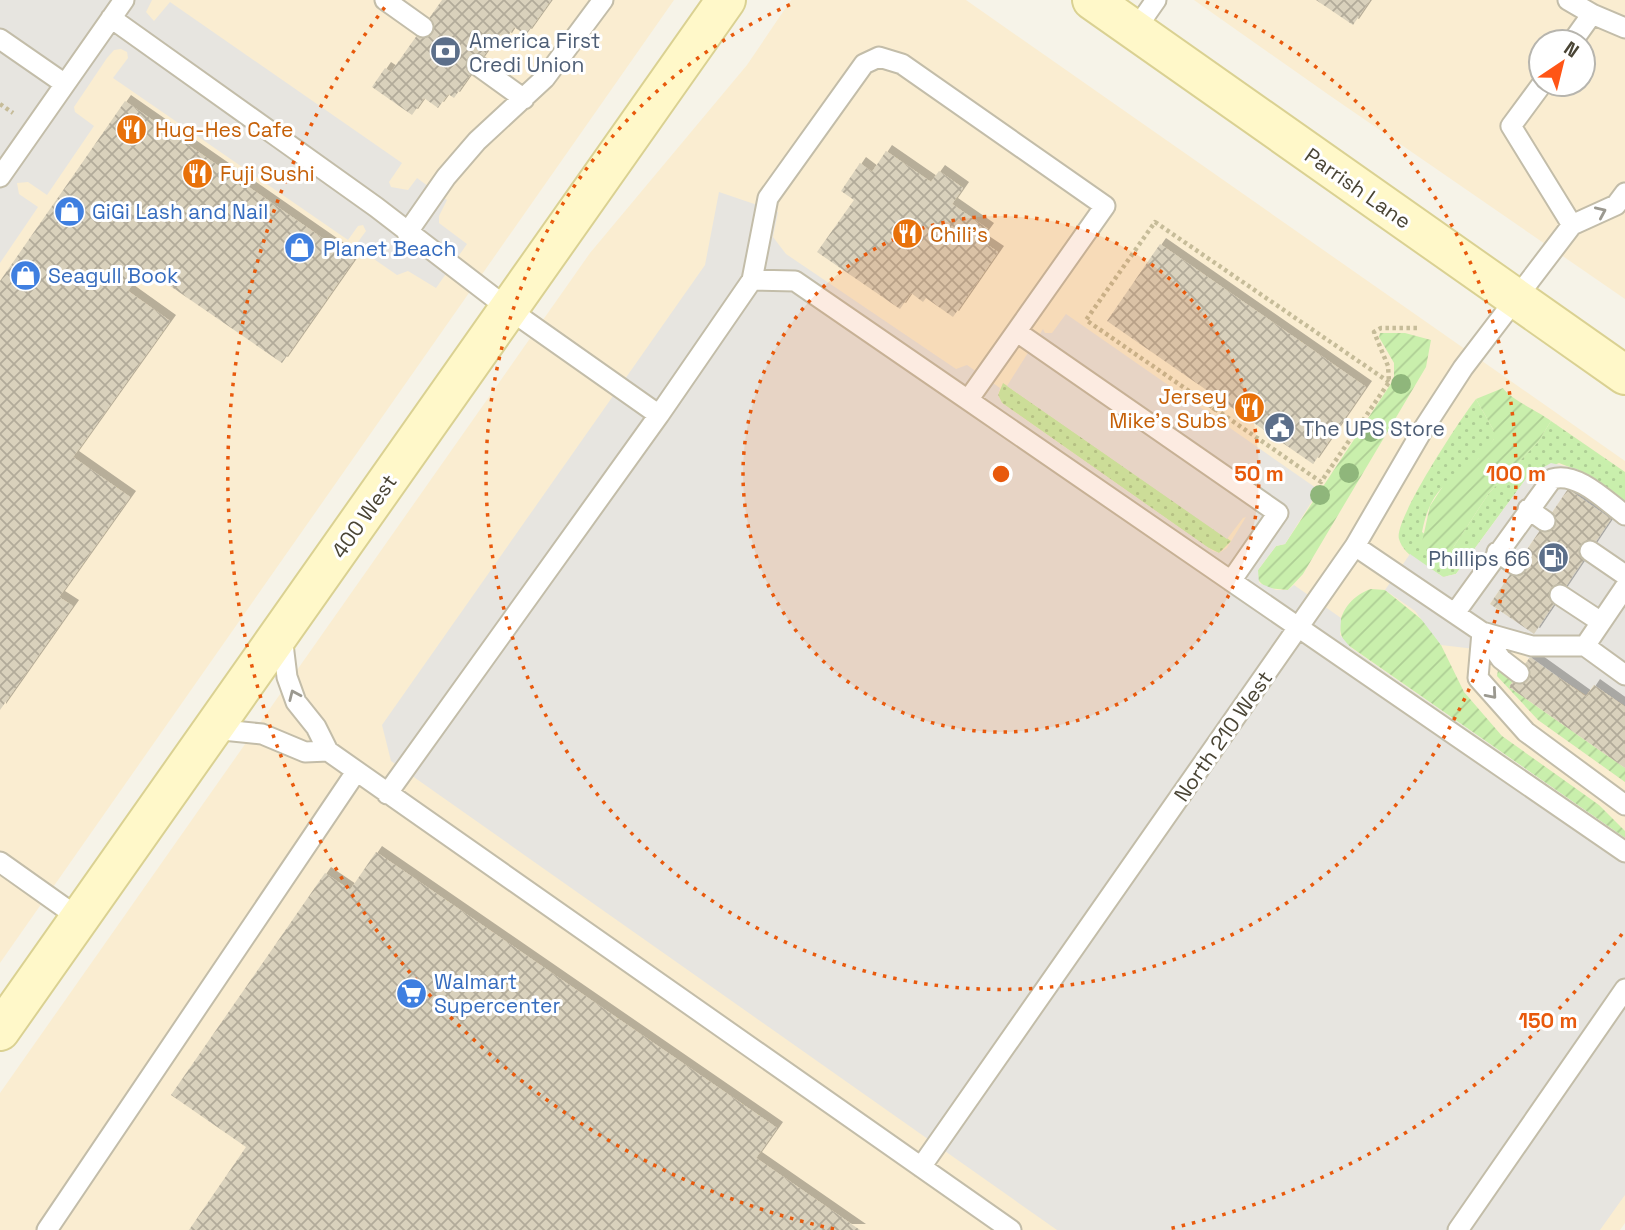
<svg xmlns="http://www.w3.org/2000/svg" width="1625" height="1230" viewBox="0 0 1625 1230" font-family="'Space Grotesk',sans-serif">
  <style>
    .commercial { fill: #faedd1; fill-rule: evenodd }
    .grass { fill: url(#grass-dots) }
    .garden { fill: url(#garden-furrows) }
    .parking { fill: #e7e5e0; fill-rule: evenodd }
    .building { fill: url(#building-cross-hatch); filter: url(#shadow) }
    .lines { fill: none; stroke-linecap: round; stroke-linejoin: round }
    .service-casing { stroke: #c3bda9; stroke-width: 23 }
    .secondary-casing { stroke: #dad192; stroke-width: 42 }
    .path { stroke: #c6bc99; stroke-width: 4.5; stroke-dasharray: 3.5 3.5; stroke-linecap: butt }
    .service { stroke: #fff; stroke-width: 19 }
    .secondary { stroke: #fff8c9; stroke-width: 38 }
    .tree { fill: #8fb67b }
    .oneway { stroke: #9b9990 }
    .ring { fill: none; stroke: #e8590c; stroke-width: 3.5; stroke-dasharray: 3.5 7 }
    .labels { text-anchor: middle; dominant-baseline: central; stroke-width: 6; stroke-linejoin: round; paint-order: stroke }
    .service-label { font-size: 21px; fill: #4e5e75; stroke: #fff; text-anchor: start }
    .food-label { font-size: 21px; fill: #c56008; stroke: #fff; text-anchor: start }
    .street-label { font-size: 21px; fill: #4a4535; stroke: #fff }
    .shop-label { font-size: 21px; fill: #366cbe; stroke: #fff; text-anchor: start }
    .centre { fill: #e8590c; stroke: #fff; stroke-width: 3.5 }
    .ring-label { font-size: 21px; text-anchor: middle; font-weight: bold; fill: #e8590c; stroke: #fff; stroke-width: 6; stroke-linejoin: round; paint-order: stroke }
  </style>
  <defs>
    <pattern id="grass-dots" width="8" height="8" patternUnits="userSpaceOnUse" patternTransform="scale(1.75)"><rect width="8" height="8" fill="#c9efac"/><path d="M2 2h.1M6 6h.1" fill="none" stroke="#aece95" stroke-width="1.8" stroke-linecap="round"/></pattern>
    <pattern id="garden-furrows" width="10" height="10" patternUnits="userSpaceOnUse" patternTransform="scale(1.75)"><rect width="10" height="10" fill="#c9efac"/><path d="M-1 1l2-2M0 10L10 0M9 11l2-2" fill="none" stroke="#aece95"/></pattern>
    <pattern id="building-cross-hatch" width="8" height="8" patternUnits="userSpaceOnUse" patternTransform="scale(1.75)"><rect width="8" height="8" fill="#d9d1bc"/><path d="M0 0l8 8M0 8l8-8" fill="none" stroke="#b2ab9a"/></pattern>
    <filter id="shadow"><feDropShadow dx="6" dy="-6" stdDeviation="0" flood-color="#0004"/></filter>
  </defs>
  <rect width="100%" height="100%" fill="#f6f3e8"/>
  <path class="commercial" d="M0,0H674L0,963Z
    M791,0H966L1625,461V1223L1620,1230H0V1093L590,253L747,65Z
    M1194,0H1625V299L1329,95ZM1541,42H1583V84H1541Z"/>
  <path class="grass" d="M1003,383L1231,541L1219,553L1207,547L1002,403L998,395Z
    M1476,399L1494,431V439C1470,481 1434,469 1422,532L1449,554L1489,493L1538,442L1551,421L1625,472V501L1577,470L1559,463L1528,476L1456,574L1443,577C1429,567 1404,557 1399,539C1393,521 1461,418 1476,399Z"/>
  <path class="garden" d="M1380,333H1405L1431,340L1426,367L1303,574L1288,590L1266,588L1257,579L1258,570L1276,546L1285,544L1394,379V363L1379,337Z
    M1503,388C1510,399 1538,411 1551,421L1538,442L1489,493L1449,554L1441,561L1430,557L1422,542L1430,506L1447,480L1478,459L1494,439V431L1476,399Z
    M1371,589L1385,590L1426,623L1441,645L1464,692L1502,736L1599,805L1625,831V838L1345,643C1331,621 1349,596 1371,589Z
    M1498,670L1513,681L1509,687L1625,768V782L1538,720L1497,676Z"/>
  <path class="parking" d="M0,0H152L146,12L154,21L170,2L402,163L389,182L391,187L408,190L417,178L447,200L439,216V223L467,244L436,288L408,271L397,275L355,246L366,231L363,225L358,226L348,240L113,78L128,58L127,52L121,49L114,50L107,58L74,107L75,112L94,126L47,195L28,182L17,183L19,194L38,207L0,263Z
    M719,192L778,212L773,237L786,254L956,369L967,365L1000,388L998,395L1002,403L1213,551L1219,553L1227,548L1246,517L1243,518L1227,539L1007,386L1043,329L1045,333H1052L1066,314L1319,490L1285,544L1276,546L1258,570L1259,583L1276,590H1288L1294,585L1341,618L1340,635L1351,648L1625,838V1195L1600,1230H1057L391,761L382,725L705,265Z
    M1551,463L1577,469L1625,501V706L1594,685L1586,695L1518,651L1509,653L1441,645L1415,611L1385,590L1410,554L1443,577L1456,574L1528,476ZM1568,489L1611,519L1534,633L1490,604Z"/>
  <path class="building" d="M442,0H551L526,35L514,27L506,39L499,34L454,98L448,94L438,108L424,98L412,115L372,87L385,68L391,72Z
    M1316,0H1370L1353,25Z
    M125,101L354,260L282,363L144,268L128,291L170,321L73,457L130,497L59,597L73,606L0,710V281Z
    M886,151L931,182L939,171L963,188L952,204L988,229L980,240L998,252L953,317L926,298L923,302L911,293L900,309L817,252L854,200L841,191L860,163L872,172Z
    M1160,244L1366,387L1313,464L1107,321Z
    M1568,489L1611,519L1534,634L1490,604Z
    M1530,657L1586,697L1594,685L1625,707V768L1509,687Z
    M376,852L777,1128L756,1158L860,1230H189L246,1147L171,1095L325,873L350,890Z"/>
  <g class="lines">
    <defs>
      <path id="service" d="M385,0L423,27
        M1568,0L1592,14L1572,42
        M1592,14L1625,28
        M111,18L376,207L510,310L659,415L752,280L768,198L864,64L879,57L902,64L1105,206L968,400L1625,852
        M1135,30L1156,0
        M0,39L65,84
        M477,65L524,99
        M0,177L124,0
        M1572,225L1616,205L1625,193
        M407,233L446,177L477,141L545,78L603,0
        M752,280L795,281L968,400
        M1017,332L1278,513L1231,581
        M1528,509L1545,521
        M1355,546L1482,632L1532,646H1585L1625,675
        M1590,551L1625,575
        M1497,552L1516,565
        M1560,595L1601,622
        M1455,613L1552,479C1577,471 1606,501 1625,515
        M1482,632L1478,678L1526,732L1625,805
        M1482,632L1501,659L1519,673
        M282,636L287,677L296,702L316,727L328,751L1011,1230
        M1585,646L1625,587
        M213,729L262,734L305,752L328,751
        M387,794L659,415
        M0,862L79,918
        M921,1167L1355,546L1422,431L1463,368L1572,225L1511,126L1542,84
        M47,1230L356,772
        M1458,1230L1625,989"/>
      <path id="secondary" d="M1092,0L1625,375
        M0,1031L726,0"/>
    </defs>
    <use href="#service" class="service-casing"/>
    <use href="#secondary" class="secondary-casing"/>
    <path class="path" d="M0,104L13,113
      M1389,382L1155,222L1086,320L1321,482L1389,382L1388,366L1374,332L1381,328H1419
      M1201,428L1215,408"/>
    <use href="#service" class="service"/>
    <use href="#secondary" class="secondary"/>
  </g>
  <g class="tree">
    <circle cx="1401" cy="384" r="10"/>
    <circle cx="1371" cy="432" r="10"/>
    <circle cx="1349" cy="473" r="10"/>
    <circle cx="1320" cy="495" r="10"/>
  </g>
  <defs><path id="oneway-chevron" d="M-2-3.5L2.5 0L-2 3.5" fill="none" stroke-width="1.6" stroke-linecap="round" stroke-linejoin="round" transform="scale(1.75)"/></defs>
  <g class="oneway">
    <use href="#oneway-chevron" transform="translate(1601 212) rotate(-24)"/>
    <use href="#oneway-chevron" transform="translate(1492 694) rotate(49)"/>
    <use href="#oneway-chevron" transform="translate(294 695) rotate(-114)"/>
  </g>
  <circle cx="1001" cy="474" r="258" fill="#e8590c" fill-opacity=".12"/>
  <g class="ring">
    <circle cx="1001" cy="474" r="258"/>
    <path d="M1206 2A515 515 0 1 1 796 2"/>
    <path d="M1622 934A773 773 0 0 1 1168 1229M834 1229A773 773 0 0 1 388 3"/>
  </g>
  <defs>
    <symbol id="bank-disc" viewBox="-11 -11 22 22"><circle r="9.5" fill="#5c6f8a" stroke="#fff"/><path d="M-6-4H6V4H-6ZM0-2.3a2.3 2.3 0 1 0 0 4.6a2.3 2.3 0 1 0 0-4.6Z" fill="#fff"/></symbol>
    <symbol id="restaurant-disc" viewBox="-11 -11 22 22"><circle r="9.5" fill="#e8710a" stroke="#fff"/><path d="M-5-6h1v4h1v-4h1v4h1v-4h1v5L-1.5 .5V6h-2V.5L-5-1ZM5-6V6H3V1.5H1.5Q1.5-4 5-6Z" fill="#fff"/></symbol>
    <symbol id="shop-disc" viewBox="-11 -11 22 22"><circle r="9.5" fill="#3f7fe0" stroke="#fff"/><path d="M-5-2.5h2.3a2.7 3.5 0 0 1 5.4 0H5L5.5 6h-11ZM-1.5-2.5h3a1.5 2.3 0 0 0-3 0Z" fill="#fff"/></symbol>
    <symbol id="civic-disc" viewBox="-11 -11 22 22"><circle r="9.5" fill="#5c6f8a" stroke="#fff"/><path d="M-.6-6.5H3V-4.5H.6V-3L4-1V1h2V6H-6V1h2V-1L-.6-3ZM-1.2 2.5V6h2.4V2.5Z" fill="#fff"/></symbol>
    <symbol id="fuel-disc" viewBox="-11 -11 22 22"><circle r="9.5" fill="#5c6f8a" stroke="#fff"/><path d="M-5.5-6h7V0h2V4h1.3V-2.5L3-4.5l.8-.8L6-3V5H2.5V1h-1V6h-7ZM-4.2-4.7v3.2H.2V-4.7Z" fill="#fff"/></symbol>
    <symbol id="supermarket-disc" viewBox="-11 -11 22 22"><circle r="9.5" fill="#3f7fe0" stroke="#fff"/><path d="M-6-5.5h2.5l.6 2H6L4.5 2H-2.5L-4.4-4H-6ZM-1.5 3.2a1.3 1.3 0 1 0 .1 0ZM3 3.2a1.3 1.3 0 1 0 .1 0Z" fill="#fff"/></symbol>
  </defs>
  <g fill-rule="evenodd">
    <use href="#bank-disc" x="428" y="34" width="35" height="35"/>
    <use href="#restaurant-disc" x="114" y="112" width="35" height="35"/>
    <use href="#restaurant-disc" x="180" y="156" width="35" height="35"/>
    <use href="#shop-disc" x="52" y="194" width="35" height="35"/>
    <use href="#restaurant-disc" x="890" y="216" width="35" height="35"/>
    <use href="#shop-disc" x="282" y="230" width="35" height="35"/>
    <use href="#shop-disc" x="8" y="258" width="35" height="35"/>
    <use href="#restaurant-disc" x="1232" y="390" width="35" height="35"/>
    <use href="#civic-disc" x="1262" y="410" width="35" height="35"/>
    <use href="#fuel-disc" x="1536" y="540" width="35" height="35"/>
    <use href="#supermarket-disc" x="394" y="976" width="35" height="35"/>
  </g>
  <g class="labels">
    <g class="service-label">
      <text x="469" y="40">America First<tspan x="469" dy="24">Credi Union</tspan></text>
      <text x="1302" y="428">The UPS Store</text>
      <text x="1530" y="558" text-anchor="end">Phillips 66</text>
    </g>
    <g class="food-label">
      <text x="155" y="129">Hug-Hes Cafe</text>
      <text x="220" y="173">Fuji Sushi</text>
      <text x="930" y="234">Chili's</text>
      <text x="1227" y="396" text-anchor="end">Jersey<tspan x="1227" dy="24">Mike's Subs</tspan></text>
    </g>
    <g class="street-label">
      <text transform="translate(1358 188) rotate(35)">Parrish Lane</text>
      <text transform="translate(364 516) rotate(-55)">400 West</text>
      <text transform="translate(1223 736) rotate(-55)">North 210 West</text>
    </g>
    <g class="shop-label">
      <text x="92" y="211">GiGi Lash and Nail</text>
      <text x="323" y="248">Planet Beach</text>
      <text x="48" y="275">Seagull Book</text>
      <text x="434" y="981">Walmart<tspan x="434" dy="24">Supercenter</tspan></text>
    </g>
  </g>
  <circle cx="1001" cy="474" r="10" class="centre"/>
  <g class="ring-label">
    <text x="1259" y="481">50 m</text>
    <text x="1516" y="481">100 m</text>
    <text x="1548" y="1028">150 m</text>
  </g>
  <g transform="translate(1562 63) rotate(35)"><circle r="33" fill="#ffffff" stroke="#b7b5ae" stroke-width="2"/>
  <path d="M0-5L12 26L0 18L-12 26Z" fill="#ff5516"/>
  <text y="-10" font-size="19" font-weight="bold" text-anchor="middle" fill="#4a4535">N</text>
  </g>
</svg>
